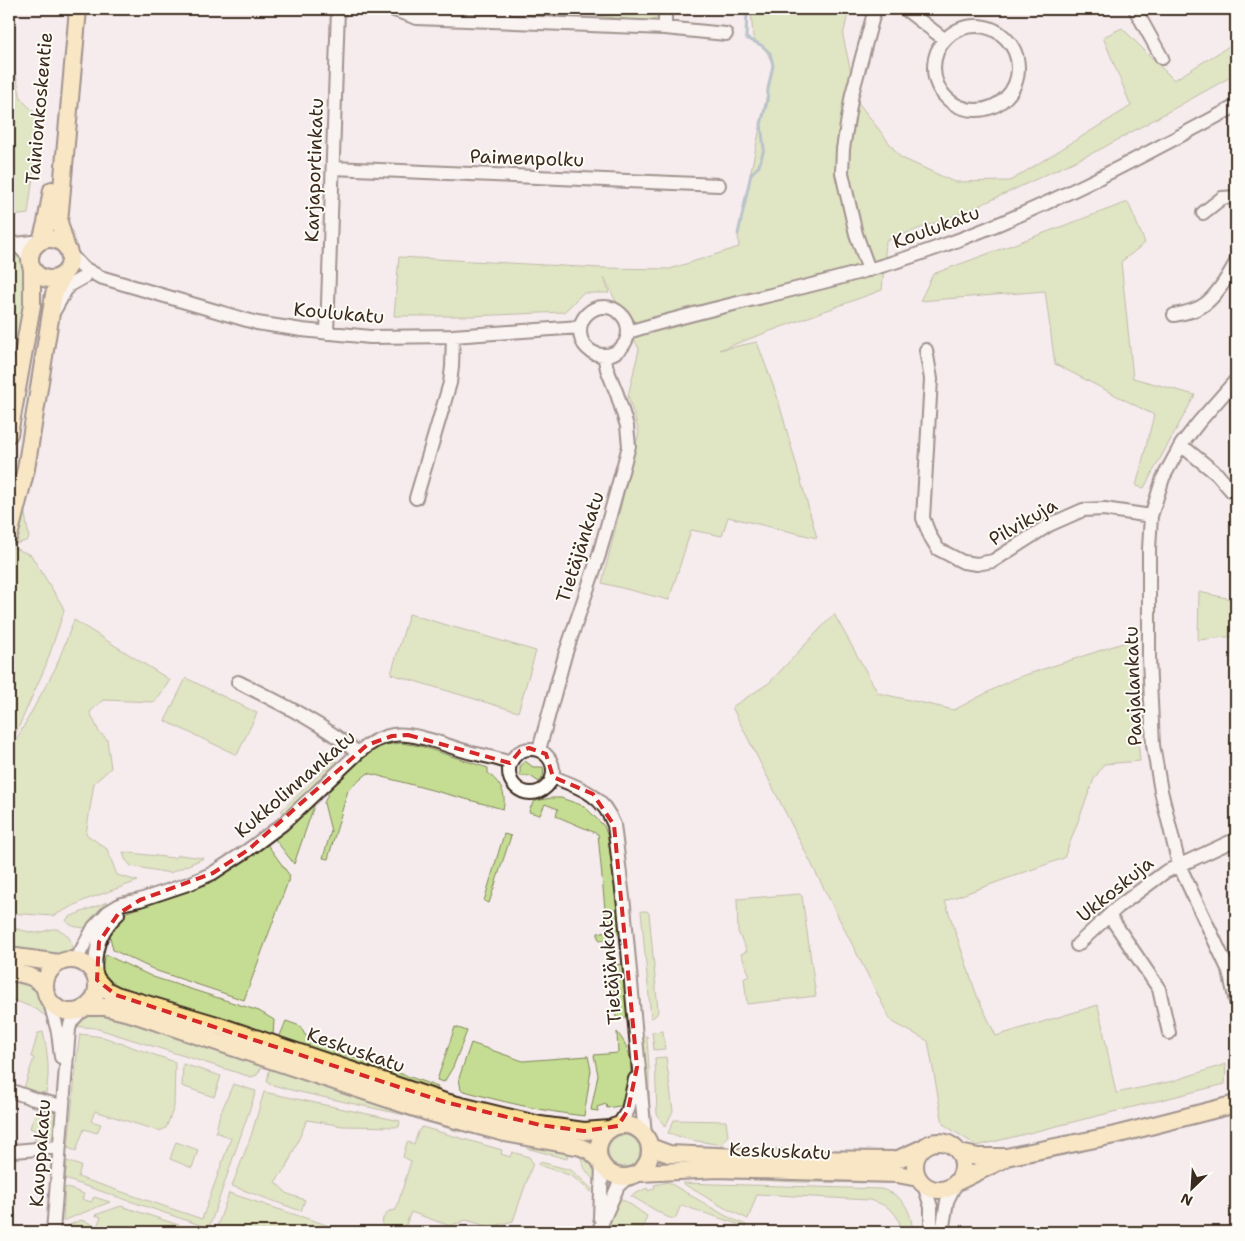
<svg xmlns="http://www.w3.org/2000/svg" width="1245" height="1241" viewBox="0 0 1245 1241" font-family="'Shantell Sans',sans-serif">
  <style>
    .green { fill: #c5dd93; stroke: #808458 }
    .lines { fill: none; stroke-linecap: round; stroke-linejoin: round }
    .stream { stroke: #7293a1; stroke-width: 3 }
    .minor-casing { stroke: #3b2a1e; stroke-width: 16 }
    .major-casing { stroke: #3b2a1e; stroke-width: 20 }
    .minor { stroke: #fdfcf7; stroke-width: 12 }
    .major { stroke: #fadf96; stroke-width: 16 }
    .marked { fill: none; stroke: #d62828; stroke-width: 4; stroke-dasharray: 10 6; stroke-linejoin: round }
    .labels { text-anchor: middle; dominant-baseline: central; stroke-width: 4; stroke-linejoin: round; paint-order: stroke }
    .street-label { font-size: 19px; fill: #3b2a1e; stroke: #fdfcf7 }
  </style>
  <rect width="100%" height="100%" fill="#f5ebed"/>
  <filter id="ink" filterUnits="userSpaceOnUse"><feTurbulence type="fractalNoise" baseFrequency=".02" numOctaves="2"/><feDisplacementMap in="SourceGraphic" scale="10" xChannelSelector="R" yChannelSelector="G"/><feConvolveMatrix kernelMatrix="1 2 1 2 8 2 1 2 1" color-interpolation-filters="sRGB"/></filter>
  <g filter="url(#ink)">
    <path class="green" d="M588,9H660V13L653,22L587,15Z
      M751,9H849L843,36L857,101L900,157L954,182L1010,181L1131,106L1103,37L1122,28L1174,80L1236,42V74L1101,149L972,209L886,241L882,290L719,350L757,342L777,396L817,538L728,517L722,536L691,530L669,600L602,583L639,432L628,396L639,349L604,277L609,293H583L564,312L472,316H394L399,257L600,268L670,269L739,247L738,234L773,65L766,50L753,38Z
      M9,71L16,75L21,99L35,113L39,129L28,214L10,216Z
      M1128,202L1145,243L1121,262L1133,378L1195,395L1144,488L1136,486L1154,415L1055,364L1045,291L920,301L933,274Z
      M9,252L29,260L19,330L9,385Z
      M21,502L24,508L29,538L26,541L15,544L14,548L31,555L62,605L64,611L46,665L16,733L9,743V554Z
      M1199,592L1236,600V636L1198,640Z
      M409,614L536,651L518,712L391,674Z
      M834,614L878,693L954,710L1013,679L1129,641L1140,761L1104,764L1094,779L1064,858L945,901L977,996L996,1036L1098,1005L1116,1093L1173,1081L1226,1064L1225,1084L977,1146L943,1124L928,1041L891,1021L732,707L769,683Z
      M74,620L170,680L155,702L103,700L90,712L99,732L107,739L111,768L94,783L86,834L107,849L117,875L138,881L85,900L53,916L10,913L9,783L12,779L9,776V753L56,667Z
      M186,678L257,713L237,755L165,721Z
      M401,743L420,746L488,768V773C500,783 507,793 503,809L368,773L348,790L328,859L323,858L331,831L324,803L332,785L371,750L386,745Z
      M335,760L338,763L284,813L281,811Z
      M525,761L533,767H543C544,772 544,778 539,782L530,776H520V767Z
      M551,798H561L584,806L604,826L611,846L619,929C617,939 610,939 600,940L598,938V933L607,931L598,834L556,816L558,809L545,804L540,815L529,812L530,808L535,801Z
      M316,800L294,864L274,838Z
      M504,834L511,836L489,903L484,901Z
      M267,844L290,876L244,1000L157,971L113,950L109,932L114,924L127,912L205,884L235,867Z
      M123,852L173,858L180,855L204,858L170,873L131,866L125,859Z
      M799,894L802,896L816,996L747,1004L744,978L750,976L741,954L747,951L738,932L737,899Z
      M107,902L109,906L96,915L87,928C78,927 71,928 66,920L69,917Z
      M641,911H647L649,913L658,1010C658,1014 655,1017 651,1018Z
      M9,927C18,929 27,932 36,933C42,933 50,928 56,929C66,931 75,942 71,952L57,955L9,950Z
      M106,955L153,977L259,1011L274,1020L273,1036L279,1038L286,1021L300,1026L305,1035L315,1039L318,1044L438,1087L435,1094L117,992L103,980L99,967Z
      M623,964L628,1018H616L612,965Z
      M9,977C39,983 41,988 47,1017L36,1009L9,998Z
      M98,1011L462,1127L460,1132L405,1115L295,1091L269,1084L267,1081L270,1067L263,1065L257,1075L251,1077L95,1028L74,1026C81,1016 86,1013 98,1011Z
      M455,1027L467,1031L453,1067L444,1082L437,1080Z
      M663,1031L665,1049L654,1050L652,1032Z
      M43,1032C48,1053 50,1071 46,1093L23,1091L34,1058L31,1057L38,1033Z
      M617,1032C637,1057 631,1075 626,1105L607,1108L606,1104L597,1107L598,1111L591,1110L598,1075L594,1055L618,1053Z
      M80,1034L103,1037L175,1062L174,1107L166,1128L159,1131L95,1111L91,1121L101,1124L97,1133L84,1129L76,1151L68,1148L77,1055Z
      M647,1036L649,1069V1103H645L641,1037Z
      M471,1043L523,1061L588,1056L591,1070L584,1116C542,1111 502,1102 461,1090L459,1078Z
      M666,1057L673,1111L665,1127L657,1114L655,1058Z
      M183,1064L221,1076L214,1097L182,1086Z
      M233,1084L256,1091L209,1228L65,1179L67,1161L81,1166L78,1177L202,1219L231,1138L216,1132L219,1117Z
      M264,1092L400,1121L399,1127L343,1126L307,1120L287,1166L275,1182L288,1194L305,1200L301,1211L232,1186L251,1136Z
      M38,1104L56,1111L55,1134L47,1144L32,1147L37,1131L30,1128Z
      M674,1120L726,1121L728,1136L722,1145L691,1140L668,1133Z
      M422,1127L502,1150L501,1154L510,1157L512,1152L529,1157L533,1163L513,1221L490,1227L466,1220L450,1226L411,1212L403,1232H381L383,1218L389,1211L396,1210L411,1161L403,1157L407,1142L414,1144L418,1132Z
      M608 1151a16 16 0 1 1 32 0a16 16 0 1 1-32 0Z
      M176,1142L198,1150L192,1168L170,1159Z
      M526,1148H550L569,1150L567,1159Z
      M582,1152C597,1162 597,1165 598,1184C589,1175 579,1165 582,1152Z
      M540,1162L571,1170L592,1189L591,1192L572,1176L539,1165Z
      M693,1177H890L889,1183L798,1182Z
      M668,1182L726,1216L746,1225V1227L681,1205L675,1219L667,1217L631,1196L647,1188L648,1191L655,1188L654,1185Z
      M682,1183L881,1189C904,1195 911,1211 913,1232H901C900,1212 887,1205 869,1200L757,1194L748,1219L723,1207Z
      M65,1187L84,1194L82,1199L91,1202L94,1197L110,1202L63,1221Z
      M229,1193L348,1232H223L216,1230Z
      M617,1198L627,1202L647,1216L641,1232H605Z
      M121,1206L200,1232H62L63,1228L81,1220L97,1226L101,1217L95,1215Z"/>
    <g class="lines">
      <path class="stream" d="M738,234L751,174L759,166L764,149L761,124L767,102L768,89L773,65L770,53L761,45L746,38L747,9"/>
      <defs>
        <path id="minor" d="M391,9L417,18L665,28L726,34
          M905,9L944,39
          M1135,9L1162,58
          M503,21V9
          M934 68a42 42 0 1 1 84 0a42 42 0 1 1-84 0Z
          M665,28V9
          M333,168L719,185
          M1203,213L1222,198L1236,197
          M9,242L16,244L41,241
          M16,244L30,258
          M70,254L82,267L100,277L257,323L302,330L370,337L453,336L580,327
          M869,270L856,234L842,173L843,149L852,94L875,9
          M580 331a24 24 0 1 1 48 0a24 24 0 1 1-48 0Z
          M54,311L68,286L84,277
          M1174,315C1184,313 1196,311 1205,304C1217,295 1229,275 1236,262
          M628,332C731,301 838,284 939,247C1043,210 1139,158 1236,106
          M327,333L338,9
          M926,350L931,379L923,518L930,536L938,549L963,562L977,564L993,561L1049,525L1083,510L1104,509L1151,516
          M1236,380L1199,422L1181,445L1163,478L1151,516L1149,549V658L1153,745L1161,791L1179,865L1229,971L1236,1002
          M1181,445L1217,474L1236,496
          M416,498L450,383L452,367L453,336
          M238,682C280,703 322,723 358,753
          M509 771a22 22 0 1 1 44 0a22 22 0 1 1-44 0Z
          M539,750L565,655L599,555L629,446L627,426L617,394L607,369L604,355
          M553,777C581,788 602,794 614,825L624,906L645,1135
          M1109,915L1159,989L1169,1033
          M1077,945L1118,907L1165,872L1230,842H1236
          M76,960L94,927L108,912L121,904L140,900L191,883L213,873L248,850L283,824L358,753C368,744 380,737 393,735C417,732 448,747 472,753C485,756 497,758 510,763
          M96,977C93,953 99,931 118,914
          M49,999L58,1032L61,1057
          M9,1090L34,1099L62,1106
          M618,1126L628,1110L635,1079
          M9,1150L15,1151L59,1147
          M924,1185L931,1207V1232
          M600,1218L602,1165
          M53,1232L69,1029L71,1022L81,1011
          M598,1232L618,1186L627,1178
          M942,1232L947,1201L955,1185"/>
        <path id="major" d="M30 259a20 20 0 1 1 40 0a20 20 0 1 1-40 0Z
          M41,241L46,223L52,190
          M66,246L59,222L78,9
          M9,434L32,305V269
          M9,536L26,469L54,294L64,274
          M9,956L59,963
          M45 986a26 26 0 1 1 52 0a26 26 0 1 1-52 0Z
          M9,972C24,974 36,976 45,988
          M97,980L106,990L116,995L217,1025L445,1102L540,1125L584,1131L610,1129
          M87,1007H105L133,1014L427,1112L505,1133L581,1147L590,1151L599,1159
          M598 1151a26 26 0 1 1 52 0a26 26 0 1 1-52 0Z
          M915 1166a24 24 0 1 1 48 0a24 24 0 1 1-48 0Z
          M650,1147L669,1154L787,1159L896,1160L923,1148
          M960,1153L978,1157H1006L1115,1135L1236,1104
          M640,1173L717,1169L897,1174L918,1178
          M959,1181L1004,1159"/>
      </defs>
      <use href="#minor" class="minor-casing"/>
      <use href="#major" class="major-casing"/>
      <use href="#minor" class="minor"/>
      <use href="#major" class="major"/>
    </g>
  </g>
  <path d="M0 0H1245V1241H0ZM408,735L510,763L520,751L529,748L546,754L553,777L593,794L614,825L637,1067L628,1110L618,1126L584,1131L540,1125L445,1102L116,995L97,980L99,942L118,914L140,900L213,873L248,850L367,745L392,736Z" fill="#f5ebed" fill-opacity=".55" fill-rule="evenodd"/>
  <path class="marked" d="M408,735L510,763L520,751L529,748L546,754L553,777L593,794L614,825L637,1067L628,1110L618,1126L584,1131L540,1125L445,1102L116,995L97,980L99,942L118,914L140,900L213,873L248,850L367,745L392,736Z"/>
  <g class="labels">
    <g class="street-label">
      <text transform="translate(39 108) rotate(-85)">Tainionkoskentie</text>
      <text transform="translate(527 158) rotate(2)">Paimenpolku</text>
      <text transform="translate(314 170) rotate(-88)">Karjaportinkatu</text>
      <text transform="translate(936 227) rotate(-20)">Koulukatu</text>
      <text transform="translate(339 313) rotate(5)">Koulukatu</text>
      <text transform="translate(1023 522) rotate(-30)">Pilvikuja</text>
      <text transform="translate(580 547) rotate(-72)">Tietäjänkatu</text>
      <text transform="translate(1133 686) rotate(-92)">Paajalankatu</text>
      <text transform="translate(295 784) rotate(-41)">Kukkolinnankatu</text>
      <text transform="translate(1115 889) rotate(-39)">Ukkoskuja</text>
      <text transform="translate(610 967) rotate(-95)">Tietäjänkatu</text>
      <text transform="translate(356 1050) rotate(19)">Keskuskatu</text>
      <text transform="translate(780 1151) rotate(2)">Keskuskatu</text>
      <text transform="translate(40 1153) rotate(-86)">Kauppakatu</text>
    </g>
  </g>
  <rect width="1245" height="1241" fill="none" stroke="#fdfcf7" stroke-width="30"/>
  <rect x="15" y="15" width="1215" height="1211" fill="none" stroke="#3b2a1e" stroke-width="2" filter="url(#ink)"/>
  <g transform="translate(1192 1188) rotate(205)" stroke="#fdfcf7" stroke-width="4" paint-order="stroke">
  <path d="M0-4L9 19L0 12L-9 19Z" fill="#3b2a1e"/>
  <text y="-8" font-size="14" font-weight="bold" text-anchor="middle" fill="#3b2a1e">N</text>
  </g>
</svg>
